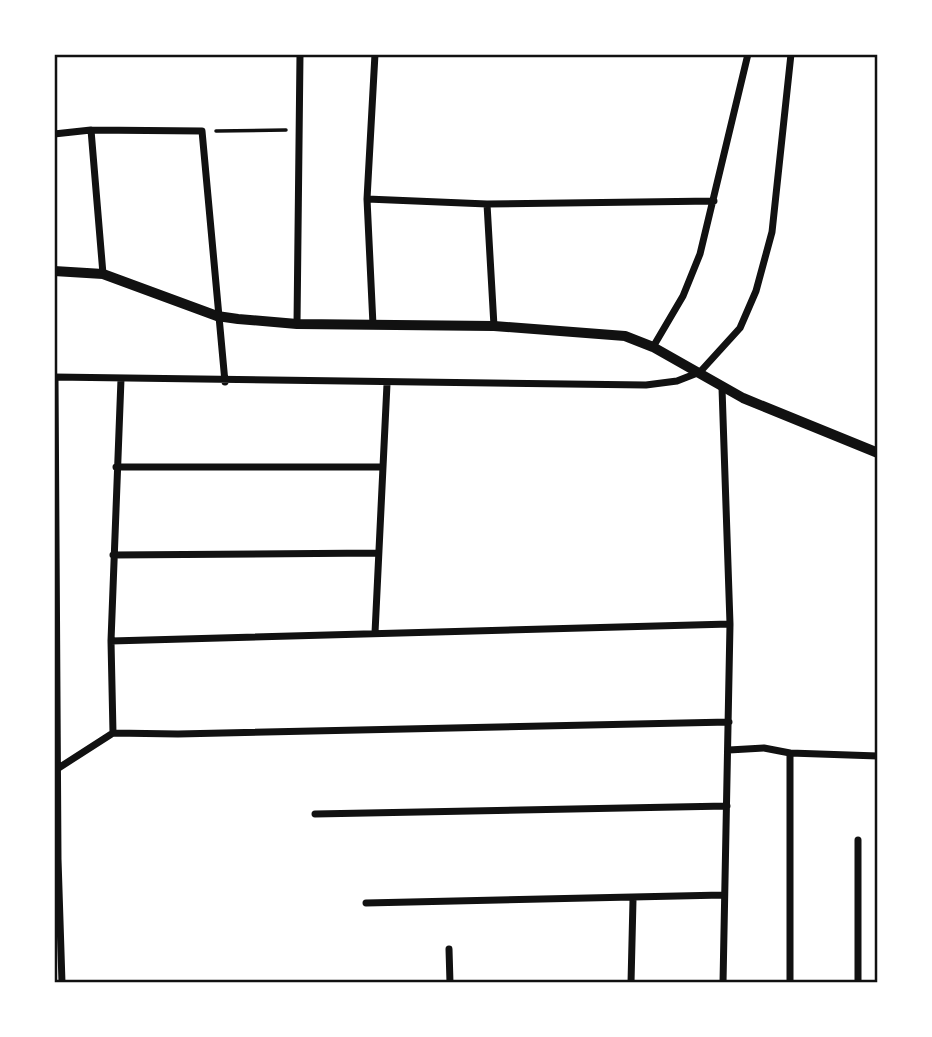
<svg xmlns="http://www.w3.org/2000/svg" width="932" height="1037" viewBox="0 0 932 1037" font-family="'Work Sans',sans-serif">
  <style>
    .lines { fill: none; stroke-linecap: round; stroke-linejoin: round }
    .path { stroke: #111; stroke-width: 3.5 }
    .minor { stroke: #111; stroke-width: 7 }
    .tertiary { stroke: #111; stroke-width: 10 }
    .neatline { fill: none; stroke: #111; stroke-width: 2.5 }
  </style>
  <rect width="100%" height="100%" fill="#fff"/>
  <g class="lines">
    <path class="path" d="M216,131L286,130"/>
    <path class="minor" d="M91,130L103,274
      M54,134L91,130L202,131L225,382
      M367,199L487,204L714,201
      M487,204L494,326
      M297,324L300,54
      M373,325L367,199L375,54
      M653,347L683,296L700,254L748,54
      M54,377L646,385L677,381L700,372L740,328L756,291L772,232L791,54
      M55,377L58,859
      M722,388L730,624L723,983
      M116,467H382
      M113,555L378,553
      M375,633L387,384
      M111,641L730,624
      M113,733L111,641L121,379
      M729,750L764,748L790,753
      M57,769L113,733L178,734L729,722
      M315,814L727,806
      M858,840V983
      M55,860L58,859L62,983
      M366,903L723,895
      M449,949L450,983
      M631,983L633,900
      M790,983V753L878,756"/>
    <path class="tertiary" d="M54,271L103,274L217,316L238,319L297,324L494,326L625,336L653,347L743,398L878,453"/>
  </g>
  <rect width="932" height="1037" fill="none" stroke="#ffffff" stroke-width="112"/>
  <rect x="56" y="56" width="820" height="925" class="neatline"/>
</svg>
